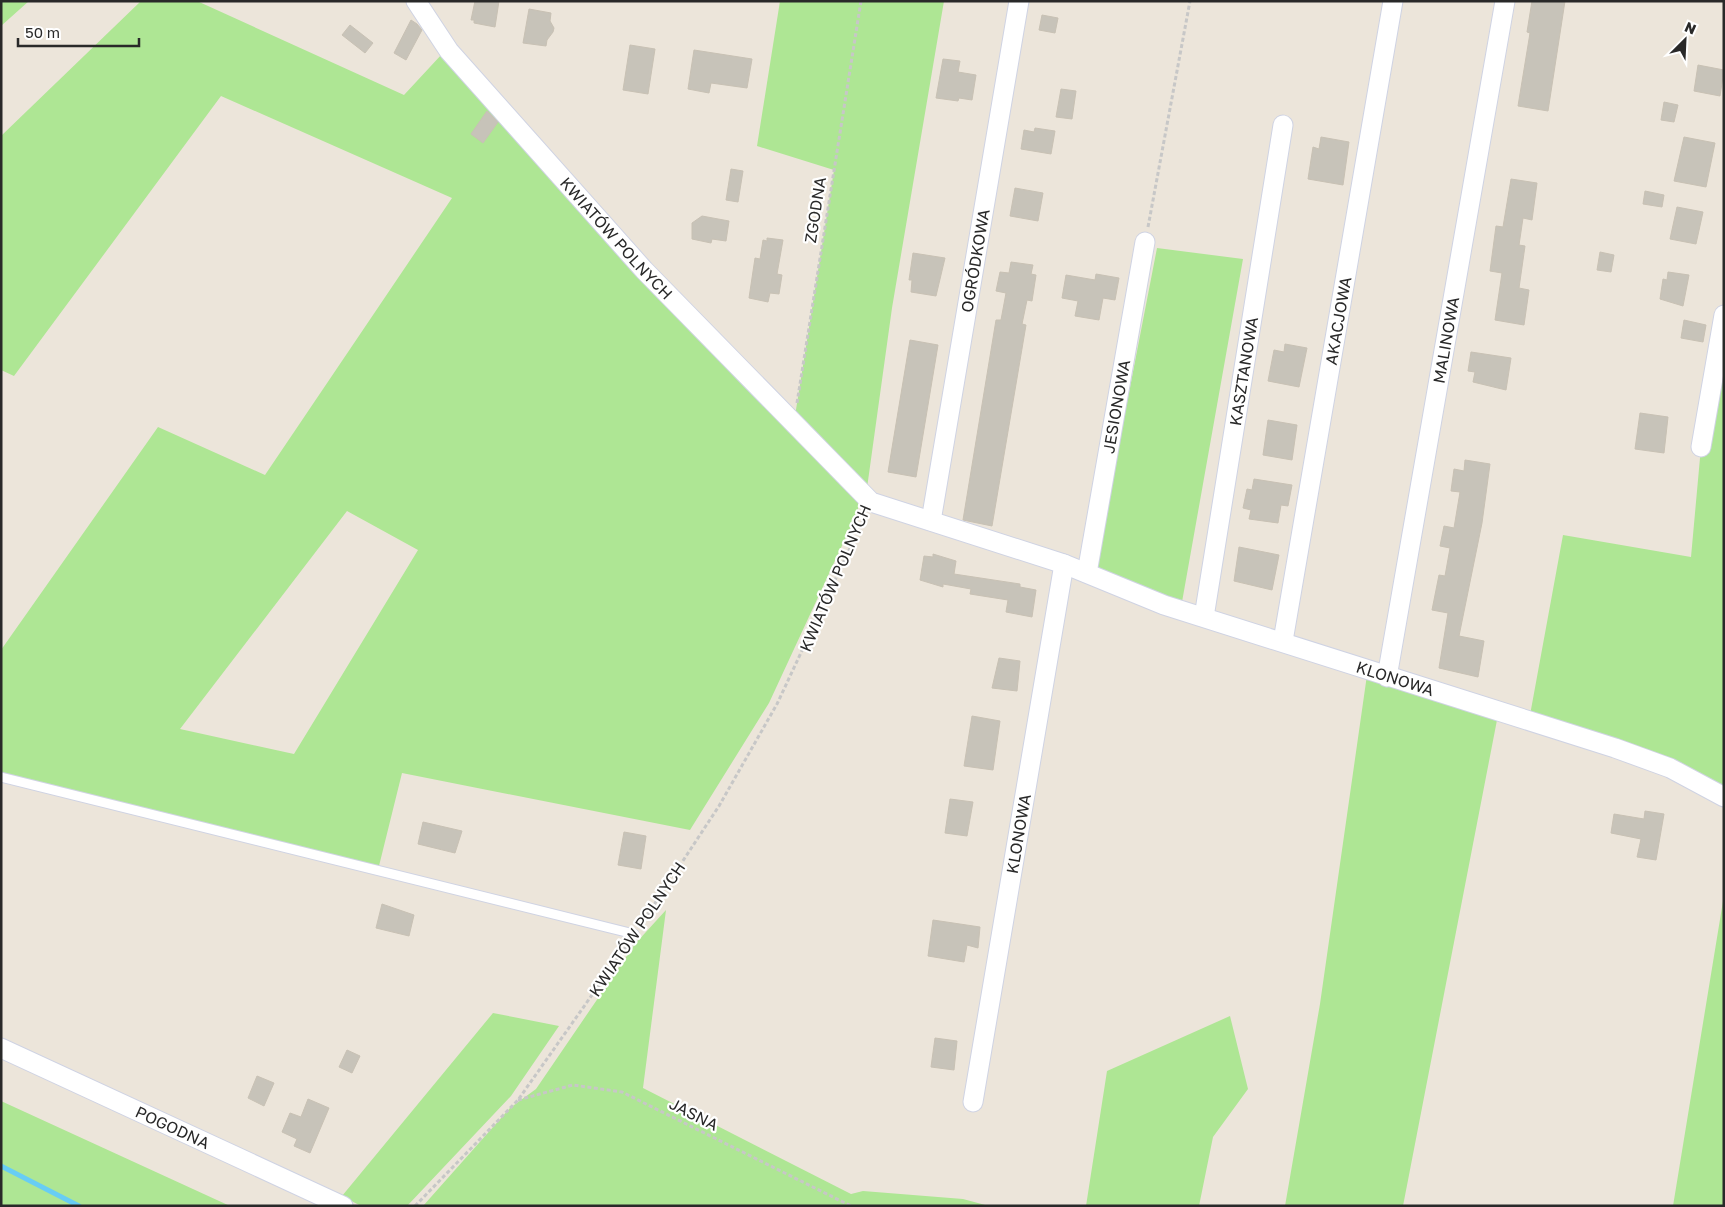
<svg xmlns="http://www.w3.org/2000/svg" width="1725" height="1207" viewBox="0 0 1725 1207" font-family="'Golos Text',sans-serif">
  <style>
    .green { fill: #aee694; fill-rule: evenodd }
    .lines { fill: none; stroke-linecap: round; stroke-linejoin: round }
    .stream { stroke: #68cdf4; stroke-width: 5 }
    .building { fill: #c7c3b9; stroke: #c8c1b4 }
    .lane-casing { stroke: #cfd3e3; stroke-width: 11 }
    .street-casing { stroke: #cfd3e3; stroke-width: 21 }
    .path { stroke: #c7c7c7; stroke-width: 3; stroke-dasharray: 4 2.5; stroke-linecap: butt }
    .lane { stroke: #fff; stroke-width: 9 }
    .street { stroke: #fff; stroke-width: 19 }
    .labels { text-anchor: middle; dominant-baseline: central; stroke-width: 4.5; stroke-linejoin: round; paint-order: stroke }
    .street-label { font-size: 16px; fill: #292929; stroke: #fff }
  </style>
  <rect width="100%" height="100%" fill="#ece5da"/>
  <path class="green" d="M1,1H29L1,26Z
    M141,1H197L404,95L442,54L858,500V511L769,703L690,830L402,773L378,870L1,777V650L158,427L265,475L452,198L221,96L14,376L1,370V136ZM347,511L418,550L294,754L180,729Z
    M780,1H944L892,308L867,488L795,416L834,170L757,146Z
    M1157,248L1243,259L1182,602L1095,568Z
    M1724,315V789L1530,715L1563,535L1691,557L1701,447Z
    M1367,675L1497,720L1403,1206H1285L1320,1004Z
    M1724,895V1206H1673Z
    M666,910L643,1088L851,1194L863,1191L963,1199L989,1206H423L510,1108L536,1089L635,944Z
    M493,1013L559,1026L511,1096L408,1205L361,1206L342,1196Z
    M1230,1016L1248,1089L1213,1137L1199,1206H1086L1107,1071Z
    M1,1101L230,1206H1Z"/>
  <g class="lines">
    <path class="stream" d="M1,1166L79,1206"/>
  </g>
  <path class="building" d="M475,1H499L495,27L474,23V20H471Z
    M1532,1H1565L1548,111L1518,106L1530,33L1527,32Z
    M529,9L551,13L550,21L554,28L553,32L547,40L546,46L523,43Z
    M1042,15L1058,18L1055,33L1039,30Z
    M411,20L417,24L422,30L406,60L394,53Z
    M350,25L373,43L365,53L342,35Z
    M630,45L655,49L648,94L623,90Z
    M694,50L752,59L747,88L711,83L709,93L688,89Z
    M943,59L960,61L958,72L976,75L972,100L959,98L958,101L936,98Z
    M1698,65L1724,70L1720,96L1694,91Z
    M1061,89L1076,91L1072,119L1056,117Z
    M1664,102L1678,105L1674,122L1661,120Z
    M487,111L498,122L483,143L471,134Z
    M1035,128L1055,131L1051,154L1021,149L1024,130L1034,132Z
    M1321,137L1349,142L1343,185L1308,179L1313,147L1319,149Z
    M1684,137L1715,143L1706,187L1674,181Z
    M731,169L743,171L738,202L726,200Z
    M1511,179L1537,183L1532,220L1523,218L1519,245L1525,246L1519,288L1529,290L1524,325L1495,320L1502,273L1490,271L1496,226L1503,227Z
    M1015,188L1043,193L1038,221L1010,216Z
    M1645,191L1664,195L1662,207L1643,204Z
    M1677,207L1703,212L1696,244L1670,239Z
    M702,216L729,221L726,241L712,239L711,243L692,239V223Z
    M767,238L783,240L777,274L782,275L779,294L770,293L768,302L749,298L755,258L760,259L763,240L767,241Z
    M1600,252L1614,255L1611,272L1597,270Z
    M913,253L945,258L936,296L911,292L912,280H909Z
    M1011,262L1033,265L1031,274L1036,275L1032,301L1027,300L1022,324L1026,325L992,526L963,520L996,320H1001L1006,293L996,291L1000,272L1009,273Z
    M1668,272L1689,275L1683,306L1660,299L1663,279L1667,280Z
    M1096,274L1119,278L1115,300L1103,298L1099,320L1075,316L1078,301L1062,298L1066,275L1095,280Z
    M1684,320L1706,325L1703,342L1681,338Z
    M910,340L938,345L916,477L888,472Z
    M1285,344L1307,348L1299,387L1268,381L1274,350L1284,352Z
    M1471,352L1511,358L1506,390L1473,382L1475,372L1468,371Z
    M1640,413L1668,417L1664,453L1635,449Z
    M1268,420L1297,425L1292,460L1263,455Z
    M1465,460L1490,464L1482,523L1459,636L1484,641L1478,677L1439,668L1448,613L1432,610L1439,575L1445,576L1450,548L1440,546L1444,526L1454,528L1460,492L1451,491L1454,469L1464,471Z
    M1254,479L1292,485L1288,506L1281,505L1278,523L1249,519L1251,510L1243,508L1247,489L1252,490Z
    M1239,547L1279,555L1272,590L1234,581Z
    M933,554L956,561L954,574L1020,584V587L1036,590L1032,617L1006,612L1008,600L970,594L971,589L943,584V587L920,580L924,556L933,557Z
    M999,658L1020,661L1017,691L992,688Z
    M972,716L1000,721L993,770L964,766Z
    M950,799L973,802L967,836L945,833Z
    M1645,811L1664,814L1656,860L1637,857L1641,839L1611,833L1614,814L1644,819Z
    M423,822L462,831L455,853L418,844Z
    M624,832L646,836L641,869L618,865Z
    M382,904L414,915L409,936L376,928Z
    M933,920L980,927L978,948L967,945L964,962L928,956Z
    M935,1038L957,1041L954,1070L931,1067Z
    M347,1050L360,1056L352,1073L339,1067Z
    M257,1076L274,1083L264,1106L248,1098Z
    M308,1099L329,1108L310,1153L294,1146L297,1139L282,1132L290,1113L301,1117Z"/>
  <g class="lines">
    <defs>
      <path id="lane" d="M1,777L634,934"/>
      <g id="street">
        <path id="s1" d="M416,1L449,51L644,270L871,502L1064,564L1164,605L1615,748L1670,768L1724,797"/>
        <path d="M1701,447L1724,315"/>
        <path id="s2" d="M931,521L1019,1"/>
        <path id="s3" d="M1087,573L1145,242"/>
        <path id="s4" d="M1204,617L1283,125"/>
        <path id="s5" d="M1283,641L1393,1"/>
        <path id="s6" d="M1387,677L1505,1"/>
        <path id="s7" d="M1,1048L343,1206"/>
        <path id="s8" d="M973,1102L1064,564"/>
      </g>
    </defs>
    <use href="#lane" class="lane-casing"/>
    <use href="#street" class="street-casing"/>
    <path class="path" d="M1148,227L1190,1
      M797,403L861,1
      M640,926L719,806L777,704L865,516
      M518,1100L573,1085L622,1092L851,1206
      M415,1206L518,1100L628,944"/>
    <use href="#lane" class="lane"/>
    <use href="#street" class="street"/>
  </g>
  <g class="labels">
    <g class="street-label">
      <text transform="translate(815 210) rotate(-81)">ZGODNA</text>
      <text stroke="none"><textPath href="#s1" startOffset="311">KWIATÓW POLNYCH</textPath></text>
      <text stroke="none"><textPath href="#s2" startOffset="264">OGRÓDKOWA</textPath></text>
      <text stroke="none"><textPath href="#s5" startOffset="325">AKACJOWA</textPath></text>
      <text stroke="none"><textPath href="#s6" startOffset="342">MALINOWA</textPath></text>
      <text stroke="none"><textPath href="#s4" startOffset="249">KASZTANOWA</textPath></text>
      <text stroke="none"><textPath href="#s3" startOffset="169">JESIONOWA</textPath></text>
      <text transform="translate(835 578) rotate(-67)">KWIATÓW POLNYCH</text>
      <text stroke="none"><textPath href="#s1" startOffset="1231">KLONOWA</textPath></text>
      <text stroke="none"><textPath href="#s8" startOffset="272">KLONOWA</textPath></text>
      <text transform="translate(637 929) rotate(-56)">KWIATÓW POLNYCH</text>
      <text transform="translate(694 1114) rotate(27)">JASNA</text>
      <text stroke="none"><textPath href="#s7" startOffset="189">POGODNA</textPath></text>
    </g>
  </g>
  <rect width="1725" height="1207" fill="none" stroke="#292929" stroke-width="5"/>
  <g transform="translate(1685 40) rotate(24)" stroke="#ffffff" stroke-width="4" paint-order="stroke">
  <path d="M0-4L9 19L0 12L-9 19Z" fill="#292929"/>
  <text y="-8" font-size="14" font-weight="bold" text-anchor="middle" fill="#292929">N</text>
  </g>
  <path d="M18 38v8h121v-8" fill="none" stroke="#292929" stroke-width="2.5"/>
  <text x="25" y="38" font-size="15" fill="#292929" stroke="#ffffff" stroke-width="4" paint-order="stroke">50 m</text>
</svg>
